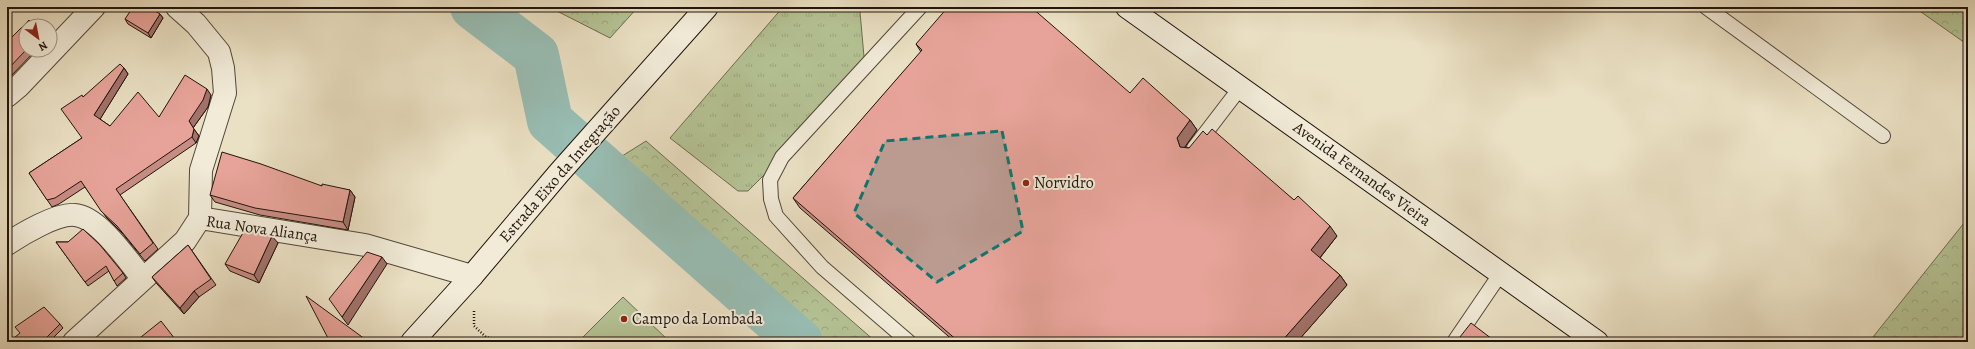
<svg xmlns="http://www.w3.org/2000/svg" width="1975" height="349" viewBox="0 0 1975 349" font-family="Alegreya,serif">
  <style>
    .grass { fill: url(#grass-tufts); stroke: #6b6c51 }
    .forest { fill: url(#forest-crowns); stroke: #6b6c51 }
    .pitch { fill: #b5c395; stroke: #6b6c51 }
    .lines { fill: none; stroke-linecap: round; stroke-linejoin: round }
    .river { stroke: #98bdb3; stroke-width: 46 }
    .service-casing { stroke: #53473a; stroke-width: 16 }
    .minor-casing { stroke: #53473a; stroke-width: 24 }
    .secondary-casing { stroke: #21140d; stroke-width: 24 }
    .path { stroke: #21140d; stroke-width: 2.5; stroke-dasharray: 1 2; stroke-linecap: butt }
    .service { stroke: #f1ebd8; stroke-width: 14 }
    .minor { stroke: #f1ebd8; stroke-width: 22 }
    .secondary { stroke: #f1ebd8; stroke-width: 22 }
    .wall { fill: #c78c84; stroke: #21140d }
    .shaded-wall { fill: #a2726b; stroke: #21140d }
    .building { fill: #e7a399; stroke: #21140d }
    .marked { fill: #0f766e; fill-opacity: 0.2; stroke: #0f766e; stroke-width: 3; stroke-dasharray: 8 5; stroke-linejoin: round }
    .poi-dot { fill: #8f2418; stroke: #f1ebd8; stroke-width: 1.5 }
    .labels { text-anchor: middle; dominant-baseline: central; stroke-width: 4; stroke-linejoin: round; paint-order: stroke }
    .street-label { font-size: 16px; fill: #21140d; stroke: #f1ebd8 }
    .poi-label { font-size: 16px; fill: #21140d; stroke: #f1ebd8; text-anchor: start }
  </style>
  <defs>
    <pattern id="grass-tufts" width="24" height="20" patternUnits="userSpaceOnUse"><rect width="24" height="20" fill="#b5c395"/><path d="M3 7l-1-3M5 7V3M7 7l1-3M15 17l-1-3M17 17v-4M19 17l1-3" fill="none" stroke="#9ba77f"/></pattern>
    <pattern id="forest-crowns" width="20" height="18" patternUnits="userSpaceOnUse"><rect width="20" height="18" fill="#b5c395"/><path d="M2 6a3 3 0 1 1 6 0M12 15a3 3 0 1 1 6 0" fill="none" stroke="#9ba77f"/></pattern>
  </defs>
  <rect width="100%" height="100%" fill="#eae0c3"/>
  <filter id="stains"><feTurbulence type="fractalNoise" baseFrequency=".005" numOctaves="4"/><feColorMatrix values="0 0 0 0 .2 0 0 0 0 .09 0 0 0 0 .02 0 0 0 .5 -.17"/></filter>
  <radialGradient id="worn" r=".72"><stop offset=".6" stop-color="#630" stop-opacity="0"/><stop offset="1" stop-color="#630" stop-opacity=".3"/></radialGradient>
  <path class="grass" d="M783,7H866L860,12L865,68L782,157L748,191H738L670,138Z"/>
  <path class="forest" d="M549,7H638L610,38Z
    M1914,7H1968V45Z
    M646,141L876,342H800L603,168Z
    M1968,218V342H1869Z"/>
  <path class="pitch" d="M623,297L670,342H578Z"/>
  <g class="lines">
    <path class="river" d="M473,7L536,55L550,121L800,342"/>
    <defs>
      <path id="service" d="M1706,7L1883,136
        M1194,148L1240,88
        M909,342L822,267L776,216L771,199L770,180L782,157L920,7
        M1454,342L1501,273"/>
      <path id="minor" d="M177,7L196,24L219,52L223,68L225,93L201,170L200,218
        M7,96L19,86L94,7
        M200,218L365,245L472,276
        M7,244C22,234 57,213 75,215C99,217 128,261 143,279
        M74,342L185,241L200,218"/>
      <path id="secondary" d="M1127,7L1597,342
        M412,342L472,276L559,173L707,7"/>
    </defs>
    <use href="#service" class="service-casing"/>
    <use href="#minor" class="minor-casing"/>
    <use href="#secondary" class="secondary-casing"/>
    <path class="path" d="M474,311V326L486,337L510,342"/>
    <use href="#service" class="service"/>
    <use href="#minor" class="minor"/>
    <use href="#secondary" class="secondary"/>
  </g>
  <path class="wall" d="M160,14L163,18L151,38L128,24L125,19Z
    M7,34L10,39L26,50H36L10,77L7,80Z
    M916,44L1130,93L1190,120L1197,130L1185,147L1189,148L1207,135L1294,200L1337,236L1320,258L1340,275L1347,285L1297,342H955L800,208L793,198L921,52Z
    M124,68L128,74L100,119L110,126L159,117L211,95L208,107L193,128L199,136L196,143L120,195L158,249L145,261L122,233L106,217L85,187L59,204L52,207L29,173L82,138L83,97Z
    M322,186L350,190L355,197L348,230L260,215L215,202L210,195Z
    M7,219L10,227L7,229Z
    M56,242H68L123,273L126,278L117,286L109,271L88,286Z
    M278,243L259,283L230,271L225,264Z
    M188,245L216,285L199,297L184,314L157,284L152,277Z
    M60,324L63,328L49,342H9Z
    M175,339L178,342H137Z"/>
  <path class="shaded-wall" d="M160,14L163,18L151,38L148,33Z
    M124,68L128,74L99,121L94,115Z
    M207,89L211,95L208,107L193,128L189,121Z
    M1190,120L1197,130L1184,148L1180,147L1177,138Z
    M194,129L199,136L196,143L192,137Z
    M350,190L355,197L348,230L343,222Z
    M1330,226L1337,236L1318,260L1311,250Z
    M272,236L278,243L259,283L254,275Z
    M382,257L387,264L348,325L342,317Z
    M1340,275L1347,285L1297,342H1281Z
    M194,291L199,297L184,314L180,308Z"/>
  <path class="building" d="M133,7H149L160,14L148,33L125,19Z
    M948,7H1031L1130,93L1143,78L1190,120L1177,138L1180,147L1189,148L1203,131L1207,135L1212,129L1294,200L1298,196L1330,226L1311,250L1340,275L1281,342H959L793,198L922,50L916,44Z
    M29,20L34,26H26V50L7,70V34L10,39Z
    M120,64L124,68L94,115L110,126L138,92L159,117L185,75L207,89L203,100L189,121L194,129L192,137L116,189L153,243L140,254L117,226L101,211L81,181L55,198L47,200L29,173L82,138L61,109L82,95L83,97Z
    M222,152L261,164L322,186V184L350,190L343,222L255,208L210,195Z
    M83,229L100,245L123,273L114,281L106,266L85,282L56,242H68Z
    M244,231L272,236L254,275L225,264Z
    M188,245L211,279L194,291L180,308L152,277Z
    M367,252L382,257L342,317L329,299Z
    M306,296L369,342H330Z
    M44,307L60,324L44,340L45,342H9L20,333L15,327Z
    M161,321L175,339L171,342H137L136,341Z
    M1471,323L1496,342H1456Z"/>
  <path class="marked" d="M1002,131L1023,231L937,282L854,213L885,141Z"/>
  <g class="poi-dot">
    <circle cx="1026" cy="183" r="4"/>
    <circle cx="624" cy="319" r="4"/>
  </g>
  <g class="labels">
    <g class="street-label">
      <text transform="translate(560 174) rotate(-49)">Estrada Eixo da Integração</text>
      <text transform="translate(1362 174) rotate(36)">Avenida Fernandes Vieira</text>
      <text transform="translate(262 229) rotate(8)">Rua Nova Aliança</text>
    </g>
    <g class="poi-label">
      <text x="1034" y="183">Norvidro</text>
      <text x="632" y="319">Campo da Lombada</text>
    </g>
  </g>
  <rect width="1975" height="349" fill="none" stroke="#eae0c3" stroke-width="24"/>
  <rect x="8" y="8" width="1959" height="333" fill="none" stroke="#21140d" stroke-width="2"/>
  <rect x="12" y="12" width="1951" height="325" fill="none" stroke="#21140d"/>
  <g transform="translate(38 38) rotate(148)"><circle r="19" fill="#f1ebd8" stroke="#9e9587"/>
  <path d="M0-3L7 15L0 10L-7 15Z" fill="#8f2418"/>
  <text y="-6" font-size="11" font-weight="bold" text-anchor="middle" fill="#21140d">N</text>
  </g>
  <rect width="100%" height="100%" filter="url(#stains)"/>
  <rect width="100%" height="100%" fill="url(#worn)"/>
</svg>
